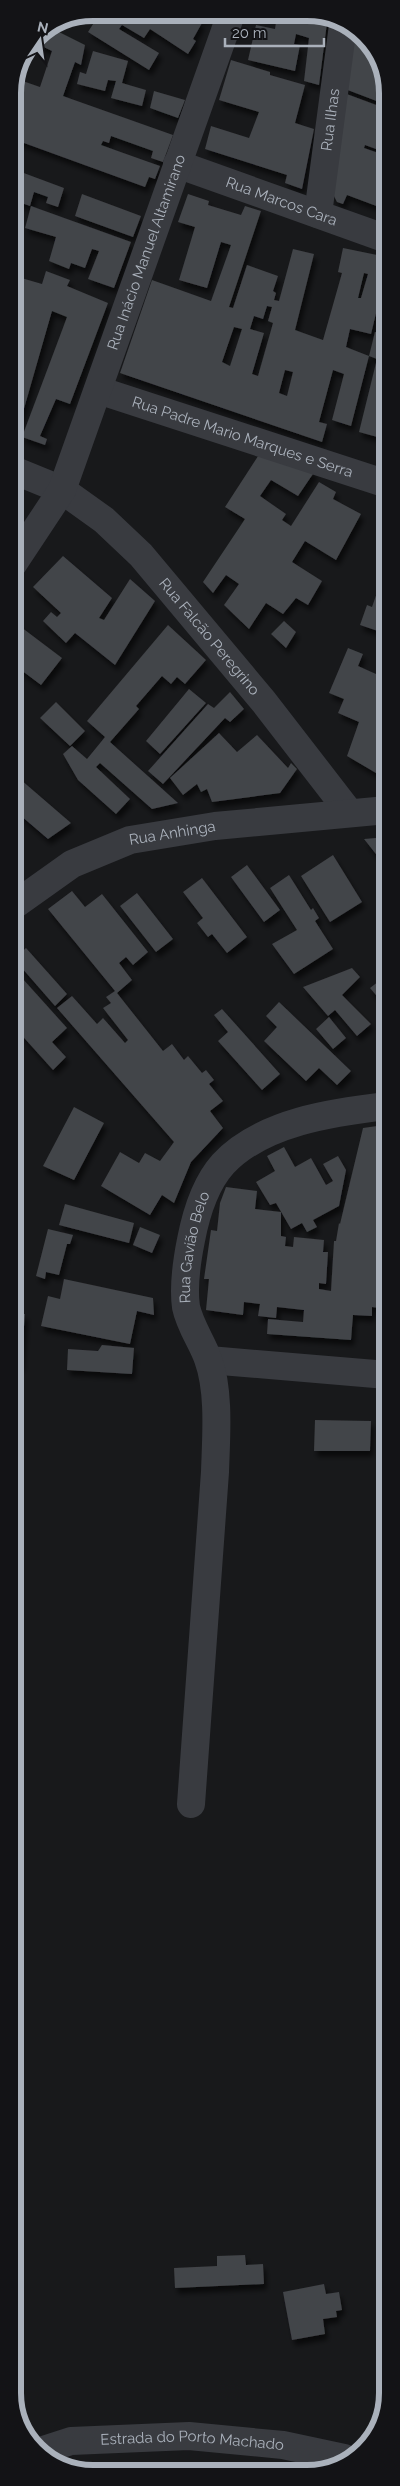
<svg xmlns="http://www.w3.org/2000/svg" width="400" height="2486" viewBox="0 0 400 2486" font-family="Raleway,sans-serif">
  <style>
    .building { fill: #424448; fill-rule: evenodd; filter: url(#shadow) }
    .lines { fill: none; stroke-linecap: round; stroke-linejoin: round }
    .street { stroke: #393b40; stroke-width: 28 }
    .labels { text-anchor: middle; dominant-baseline: central; stroke-width: 5; stroke-linejoin: round; paint-order: stroke }
    .street-label { font-size: 15px; fill: #aab1bb; stroke: #131316 }
    .rim { fill: none; stroke: #aab1bb; stroke-width: 6 }
  </style>
  <defs>
    <filter id="shadow"><feDropShadow dx="3" dy="5.5" stdDeviation="2.5" flood-color="#0009"/></filter>
  </defs>
  <rect width="100%" height="100%" fill="#18191b"/>
  <path class="building" d="M100,13L187,14L202,23L193,39L196,41L188,54L150,29L144,38L122,25L119,29L159,53L149,70L88,32Z
    M195,14H206L204,19Z
    M277,15H328L319,85L304,81L309,38L296,34L294,44L300,45L295,71L248,60L256,25L275,29Z
    M53,29L85,45L81,65L75,62L63,96L173,135L163,162L151,158L153,151L111,136L109,143L103,141L101,145L160,166L155,179L149,177L145,187L13,139V88L17,79L40,87L52,51L33,42L36,36Z
    M353,31L368,40L387,87V105L345,89Z
    M93,51L128,61L122,83L146,90L142,106L111,98L116,81L108,80L105,91L77,84L80,72L86,74Z
    M231,60L270,72V75L305,85L295,123L314,129L302,189L285,183L287,175L205,149L211,126L249,138L259,112L219,100Z
    M154,91L185,100L178,118L150,108Z
    M344,93L387,109V153L365,145L364,148L387,156V210L347,195L343,204L337,202L332,192Z
    M13,169L64,188L58,207L46,203L48,197L34,192L30,206L13,200Z
    M82,194L141,216L133,237L75,216Z
    M188,194L209,201L208,205L241,215L245,206L261,211L229,307L233,308L247,265L278,276L273,291L276,293L274,300L279,301L293,249L314,254L295,330L323,340L342,273L338,272L343,248L387,257V268L371,334L350,329L346,347L369,356L351,426L332,420L344,374L333,370L319,422L327,424L322,442L120,373L152,280L211,301L231,245L221,242L207,288L179,280L195,227L178,222ZM364,273L368,274L361,298H358ZM267,306L272,307L268,321L273,323L258,376L252,374L264,333L250,329L254,316L263,319ZM234,327L242,329L230,366L222,362ZM285,370L293,372L287,396L279,393Z
    M31,206L131,242L114,288L88,279L99,251L92,249L85,268L71,263L69,269L49,261L56,237L25,228Z
    M46,271L70,280L67,286L108,303L70,404L56,399L40,436L47,439L45,445L22,437L67,317L52,311L17,433L13,432V298L18,277L42,284Z
    M387,320V464L376,460L381,438L359,432L377,359L369,356L375,332L383,334Z
    M262,450L315,471L298,496L271,480L260,496L286,514L282,520L291,526L319,482L336,492L333,499L361,514L336,560L305,541L292,562L322,581L308,605L296,598L283,614L266,603L249,629L224,605L239,584L226,575L213,593L203,582L245,519L225,507Z
    M63,556L112,598L99,618L104,620L130,579L155,601L115,665L75,633L66,643L43,621L51,612L57,617L61,613L33,587Z
    M387,564V634L360,625L367,605L372,607Z
    M284,621L296,632L286,648L271,634Z
    M17,624L62,658L41,685L13,664V629Z
    M168,625L206,660L185,684L177,677L171,684L162,676L136,706L139,709L110,742L178,803L152,809L100,763L96,767L130,799L116,814L78,780L63,754L72,746L87,759L105,737L87,721Z
    M387,644V715L383,727L387,728V740L376,773L347,756L359,722L338,713L344,699L329,693L348,648L363,654L358,666L376,674Z
    M189,689L206,703L160,754L146,741Z
    M230,692L244,709L230,722L225,718L163,784L148,771L208,704L214,708Z
    M56,702L85,731L70,746L40,718Z
    M219,733L237,752L257,735L288,768L291,763L297,769L280,793L212,802L207,789L201,792L197,784L183,795L170,778Z
    M13,737L18,742L13,748Z
    M13,773L71,823L48,839L13,809Z
    M387,837V868L364,839Z
    M333,855L362,902L330,922L301,876Z
    M247,865L280,910L264,922L231,877Z
    M289,875L311,910L313,908L319,918L315,921L333,949L294,974L272,944L297,930L270,888Z
    M202,878L247,937L227,953L212,934L208,937L197,923L203,918L183,892Z
    M72,891L85,907L102,894L148,952L133,965L126,957L119,963L132,980L117,993L163,1051L172,1044L184,1060L188,1056L202,1073L206,1070L214,1080L209,1084L223,1101L210,1111L223,1128L191,1162L174,1203L162,1195L150,1215L101,1186L120,1152L139,1163L145,1153L160,1161L174,1142L57,1008L72,996L97,1024L103,1018L125,1043L128,1040L103,1008L111,1003L106,997L115,991L48,909Z
    M137,893L173,939L156,952L120,906Z
    M26,948L67,994L55,1006L14,959Z
    M352,968L360,977L342,995L371,1024L357,1036L335,1010L328,1016L303,987Z
    M22,978L67,1028L52,1042L66,1057L53,1070L17,1030L15,1032L13,1029V986Z
    M383,978L387,983V1008L370,988Z
    M279,1002L351,1071L337,1085L319,1068L306,1081L264,1041L277,1027L266,1016Z
    M222,1009L280,1074L262,1090L218,1041L228,1032L214,1015Z
    M329,1017L346,1038L333,1049L316,1029Z
    M387,1020V1034L381,1027Z
    M387,1063V1086L376,1072Z
    M13,1103L18,1105L13,1118Z
    M74,1107L104,1123L74,1180L43,1166Z
    M385,1122H387V1239L379,1244L387,1245V1309L372,1307V1316L353,1315L351,1340L267,1334L268,1319L303,1322L304,1310L277,1307L276,1318L258,1316L260,1304L244,1302L243,1315L206,1310L209,1279H204L211,1230L217,1231L220,1203L226,1187L257,1191L255,1209L281,1212V1236L286,1237L285,1246L293,1247L294,1237L324,1240L323,1252H328L326,1284L319,1283V1289L331,1291L334,1241H336L339,1223L340,1224L363,1128L384,1125Z
    M284,1147L295,1167L311,1158L326,1185L333,1181L323,1164L338,1156L346,1170L339,1206L313,1220L317,1227L307,1232L302,1223L291,1229L276,1203L270,1205L256,1182L275,1171L267,1156Z
    M65,1204L134,1223L129,1243L59,1225Z
    M140,1227L160,1235L152,1253L133,1245Z
    M48,1229L73,1235L70,1244H67L59,1275L46,1272L45,1279L36,1276Z
    M64,1279L153,1298L154,1315L137,1311L130,1344L41,1326L48,1296L60,1299Z
    M13,1313L25,1314L21,1366H13Z
    M102,1345L134,1348L132,1374L67,1370L68,1349L98,1351Z
    M315,1420L371,1421L370,1451H314Z
    M245,2255L246,2265L263,2264L264,2284L175,2288L174,2268L217,2266V2256Z
    M324,2284L326,2294L339,2292L342,2310L336,2311L337,2317L323,2319L325,2334L292,2340L283,2292Z"/>
  <g class="lines">
    <g class="street">
      <path id="s1" d="M177,164L387,239"/>
      <path id="s2" d="M318,214L343,25"/>
      <path id="s3" d="M98,390L387,484"/>
      <path id="s4" d="M13,470L62,490L104,520L141,555L264,702L349,812"/>
      <path id="s5" d="M13,564L62,490L231,14"/>
      <path id="s6" d="M13,906L72,864L130,840L215,826L387,810"/>
      <path d="M209,1360L387,1375"/>
      <path id="s7" d="M191,1804L215,1472C216,1438 220,1392 208,1359C202,1342 190,1326 186,1307C183,1286 187,1260 191,1240C196,1214 205,1184 223,1164C262,1122 334,1112 387,1106"/>
      <path id="s8" d="M40,2451L71,2441L189,2436L283,2445L344,2458"/>
    </g>
  </g>
  <g class="labels">
    <g class="street-label">
      <text stroke="none"><textPath href="#s2" startOffset="95">Rua Ilhas</textPath></text>
      <text stroke="none"><textPath href="#s1" startOffset="111">Rua Marcos Cara</textPath></text>
      <text stroke="none"><textPath href="#s5" startOffset="341">Rua Inácio Manuel Altamirano</textPath></text>
      <text stroke="none"><textPath href="#s3" startOffset="152">Rua Padre Mario Marques e Serra</textPath></text>
      <text stroke="none"><textPath href="#s4" startOffset="262">Rua Falcão Peregrino</textPath></text>
      <text stroke="none"><textPath href="#s6" startOffset="178">Rua Anhinga</textPath></text>
      <text stroke="none"><textPath href="#s7" startOffset="564">Rua Gavião Belo</textPath></text>
      <text stroke="none"><textPath href="#s8" startOffset="154">Estrada do Porto Machado</textPath></text>
    </g>
  </g>
  <path d="M0 0H400V2486H0ZM93 21H307A72 72 0 0 1 379 93V2393A72 72 0 0 1 307 2465H93A72 72 0 0 1 21 2393V93A72 72 0 0 1 93 21Z" fill="#131316" fill-rule="evenodd"/>
  <path class="rim" d="M93 21H307A72 72 0 0 1 379 93V2393A72 72 0 0 1 307 2465H93A72 72 0 0 1 21 2393V93A72 72 0 0 1 93 21Z"/>
  <g transform="translate(40 40) rotate(13)" stroke="#131316" stroke-width="4" paint-order="stroke">
  <path d="M0-4L9 19L0 12L-9 19Z" fill="#aab1bb"/>
  <text y="-8" font-size="14" font-weight="bold" text-anchor="middle" fill="#aab1bb">N</text>
  </g>
  <path d="M225 38v8h99v-8" fill="none" stroke="#aab1bb" stroke-width="2.5"/>
  <text x="232" y="38" font-size="15" fill="#aab1bb" stroke="#131316" stroke-width="4" paint-order="stroke">20 m</text>
</svg>
